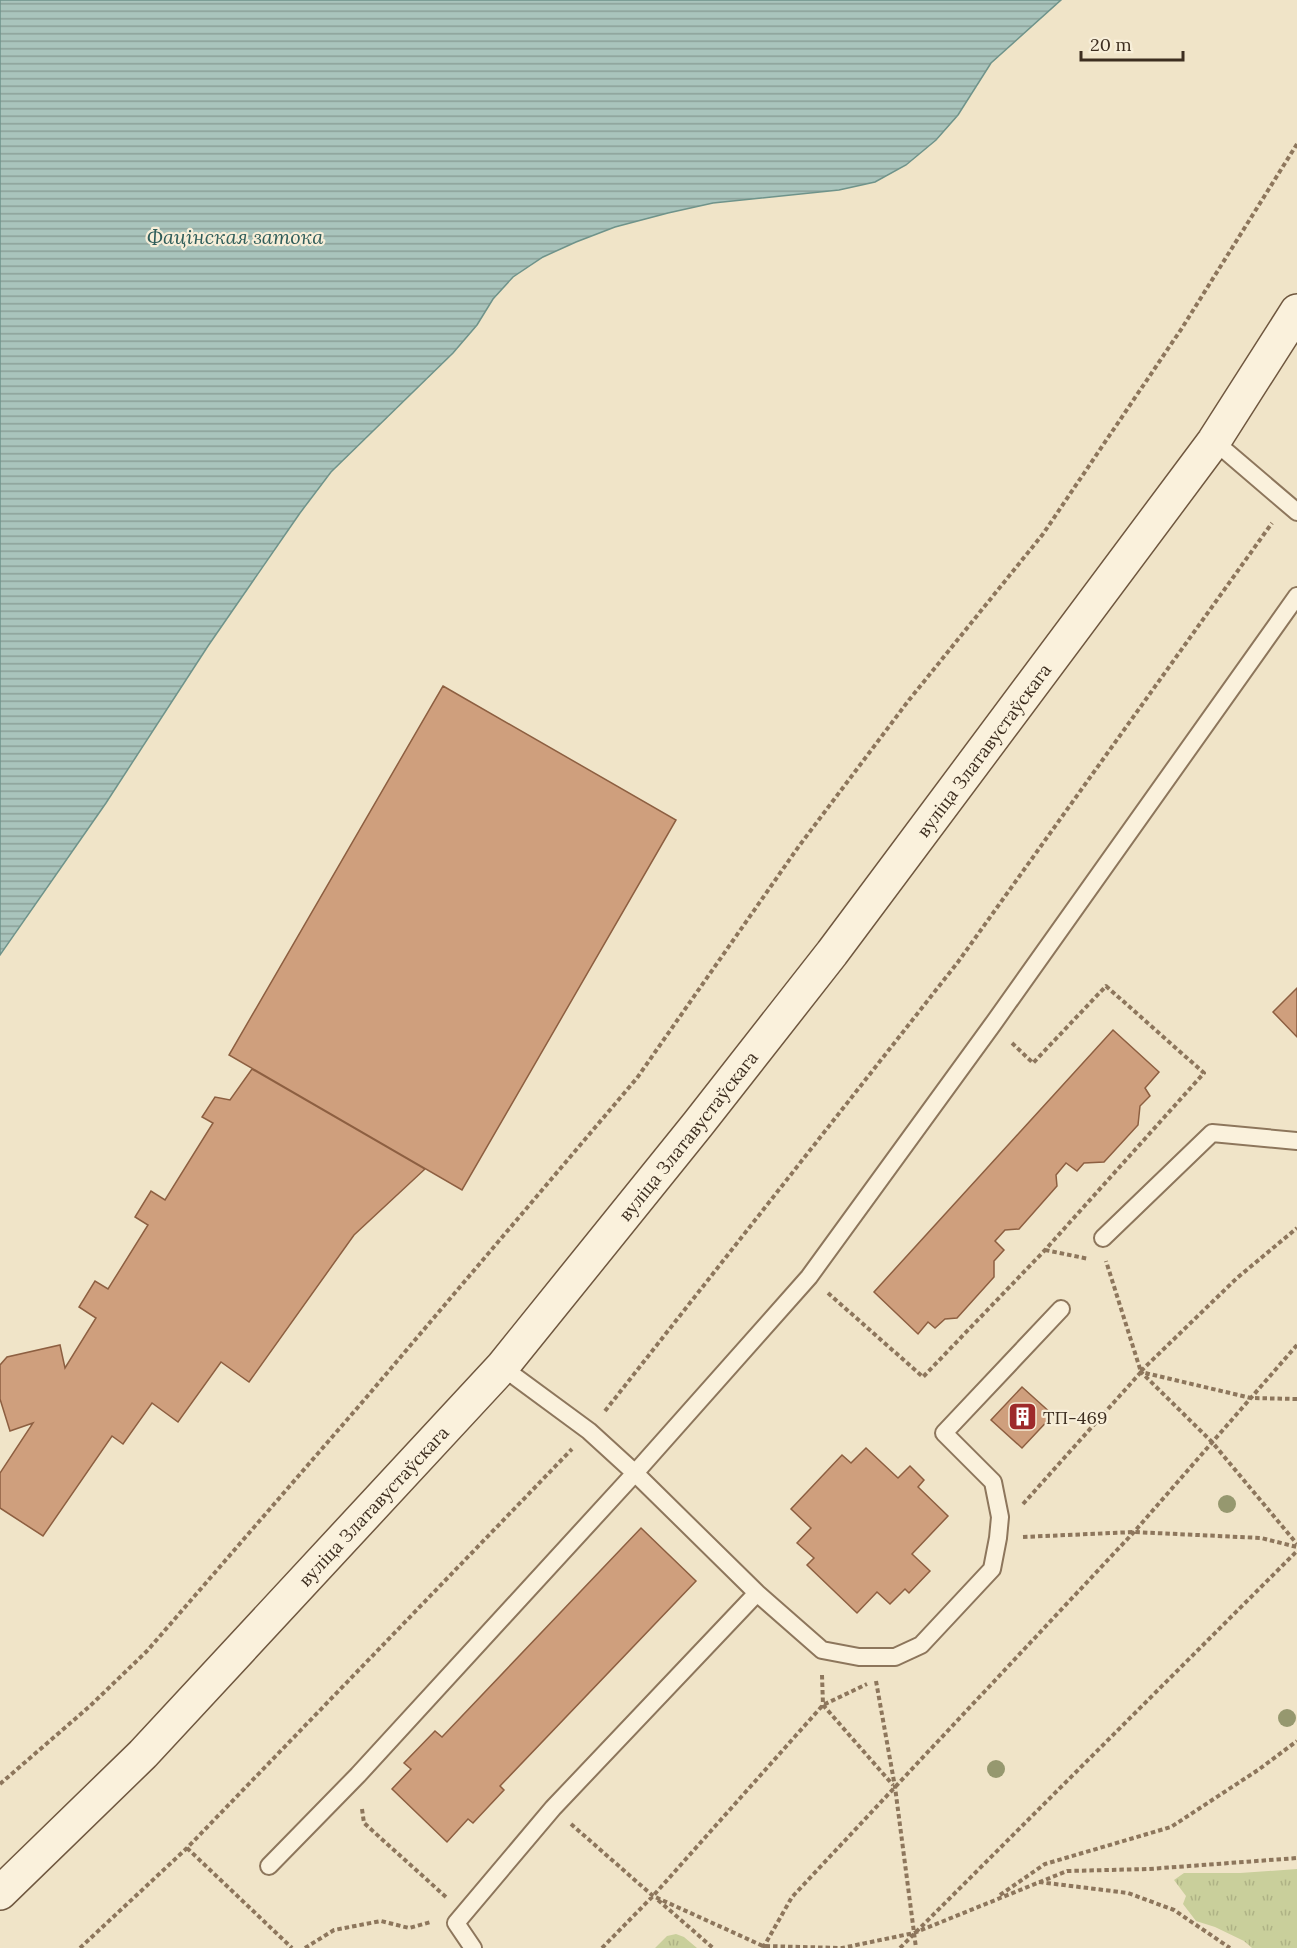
<svg xmlns="http://www.w3.org/2000/svg" width="1297" height="1948" viewBox="0 0 1297 1948" font-family="Lora,serif">
  <style>
    .park { fill: url(#park-tufts) }
    .water { fill: url(#water-rules); stroke: #6f938a; stroke-width: 1.5 }
    .building { fill: #cf9f7d; stroke: #8d5f41; stroke-width: 1.5 }
    .lines { fill: none; stroke-linecap: round; stroke-linejoin: round }
    .lane-casing { stroke: #8d765c; stroke-width: 20 }
    .secondary-casing { stroke: #6f573f; stroke-width: 36 }
    .path { stroke: #8d765c; stroke-width: 4; stroke-dasharray: 4.5 3; stroke-linecap: butt }
    .lane { stroke: #faf1dc; stroke-width: 16 }
    .secondary { stroke: #faf1dc; stroke-width: 33 }
    .tree { fill: #96986f }
    .labels { text-anchor: middle; dominant-baseline: central; stroke-width: 4.5; stroke-linejoin: round; paint-order: stroke }
    .street-label { font-size: 18px; fill: #3d2e20; stroke: #f7eed8 }
    .poi-label { font-size: 18px; fill: #3d2e20; stroke: #f7eed8; text-anchor: start }
    .water-label { font-size: 20px; font-style: italic; fill: #2f5d5a; stroke: #f7eed8 }
  </style>
  <defs>
    <pattern id="park-tufts" width="24" height="20" patternUnits="userSpaceOnUse" patternTransform="scale(1.5)"><rect width="24" height="20" fill="#c9cf9b"/><path d="M3 7l-1-3M5 7V3M7 7l1-3M15 17l-1-3M17 17v-4M19 17l1-3" fill="none" stroke="#aeb285"/></pattern>
    <pattern id="water-rules" width="6" height="5" patternUnits="userSpaceOnUse" patternTransform="scale(1.5)"><rect width="6" height="5" fill="#a9c4bc"/><path d="M0 2.5h6" fill="none" stroke="#8ba098"/></pattern>
  </defs>
  <rect width="100%" height="100%" fill="#f0e4c8"/>
  <path class="park" d="M1297,1869V1948H1252L1244,1941L1215,1927L1196,1921L1183,1904L1186,1896L1174,1880L1184,1873H1240Z
    M676,1934L684,1937L697,1948H655L667,1936Z"/>
  <path class="water" d="M0,0H1061L991,63L958,115L936,140L906,165L875,182L839,190L713,203L668,213L615,227L576,242L543,257L513,277L493,299L477,325L453,353L331,472L300,513L208,646L106,803L0,955Z"/>
  <path class="building" d="M443,686L676,820L462,1190L229,1055Z
    M1297,988V1037L1273,1012Z
    M1113,1030L1159,1072L1145,1088L1150,1096L1140,1106L1138,1125L1104,1162L1084,1163L1077,1171L1066,1163L1056,1175L1057,1186L1019,1229L1005,1230L995,1241L1004,1250L994,1261V1277L957,1318L945,1319L935,1328L928,1322L918,1334L874,1292Z
    M252,1069L425,1169L354,1235L249,1382L221,1362L178,1422L152,1403L123,1444L112,1436L43,1536L0,1508V1473L33,1423L10,1431L0,1399V1365L7,1357L60,1345L65,1368L96,1318L79,1307L95,1281L108,1289L148,1225L135,1217L151,1191L165,1200L213,1123L202,1117L215,1097L230,1100Z
    M1022,1387L1053,1415L1022,1448L991,1420Z
    M866,1448L898,1478L910,1466L924,1480L918,1487L948,1516L912,1554L930,1571L909,1593L905,1589L890,1604L877,1592L857,1613L807,1565L814,1558L797,1543L811,1528L791,1509L842,1455L851,1463Z
    M641,1528L696,1581L500,1786L504,1790L473,1823L468,1819L447,1842L392,1789L411,1769L404,1763L435,1731L442,1737Z"/>
  <g class="lines">
    <defs>
      <path id="lane" d="M1214,441L1297,512
        M1103,1238L1212,1133L1297,1141
        M502,1367L589,1431L635,1473L757,1593
        M269,1866L358,1775L635,1473L809,1277L993,1024L1297,596
        M473,1948L456,1923L553,1808L757,1593L822,1650L859,1657H895L921,1645L992,1569L998,1538L1000,1517L993,1482L944,1433L1061,1309"/>
      <g id="secondary">
        <path id="s1" d="M0,1893L143,1754L502,1367L698,1124L832,953L1214,441L1297,311"/>
      </g>
    </defs>
    <use href="#lane" class="lane-casing"/>
    <use href="#secondary" class="secondary-casing"/>
    <path class="path" d="M1045,1250L1089,1259
      M828,1293L923,1377L1045,1250L1204,1073L1106,986L1033,1063L1011,1042
      M1141,1371L1237,1278L1297,1228
      M1297,1399L1251,1398L1141,1372L1212,1442L1297,1544
      M605,1411L958,962L1272,523
      M1023,1504L1141,1372L1106,1261
      M1023,1537L1134,1532L1261,1538L1297,1547
      M822,1675L823,1705L893,1785
      M876,1681L895,1787L916,1948
      M0,1784L90,1706L147,1651L365,1399L637,1078L799,846L909,700L1043,534L1182,328L1297,144
      M362,1809L364,1823L446,1897
      M571,1824L653,1896L763,1946L842,1948L914,1933L1067,1871L1149,1869L1297,1858
      M187,1848L292,1948
      M1039,1882L1128,1893L1174,1910L1230,1948
      M1000,1895L1045,1864L1171,1827L1258,1770L1297,1741
      M658,1900L713,1948
      M80,1948L187,1848L572,1449
      M305,1948L334,1930L381,1921L409,1928L431,1922
      M602,1948L653,1896L823,1705L867,1684
      M763,1948L792,1897L1134,1532L1297,1345
      M900,1948L1297,1551"/>
    <use href="#lane" class="lane"/>
    <use href="#secondary" class="secondary"/>
  </g>
  <g class="tree">
    <circle cx="1227" cy="1504" r="9"/>
    <circle cx="1287" cy="1718" r="9"/>
    <circle cx="996" cy="1769" r="9"/>
  </g>
  <defs>
    <symbol id="building-square" viewBox="-11 -11 22 22"><rect x="-9" y="-9" width="18" height="18" rx="4" fill="#9e2a2b" stroke="#f7eed8"/><path d="M-4-6H4V6H1V3H-1V6H-4ZM-2.5-4.3h1.7v1.8h-1.7ZM.8-4.3h1.7v1.8H.8ZM-2.5-1h1.7V.8h-1.7ZM.8-1h1.7V.8H.8Z" fill="#fff"/></symbol>
  </defs>
  <g fill-rule="evenodd">
    <use href="#building-square" x="1006" y="1400" width="33" height="33"/>
  </g>
  <g class="labels">
    <g class="street-label">
      <text stroke="none"><textPath href="#s1" startOffset="1510">вуліца Златавустаўскага</textPath></text>
      <text stroke="none"><textPath href="#s1" startOffset="1024">вуліца Златавустаўскага</textPath></text>
      <text stroke="none"><textPath href="#s1" startOffset="538">вуліца Златавустаўскага</textPath></text>
    </g>
    <g class="poi-label">
      <text x="1043" y="1417">ТП-469</text>
    </g>
    <g class="water-label">
      <text x="235" y="236">Фацінская затока</text>
    </g>
  </g>
  <path d="M1081 51v9h102v-9" fill="none" stroke="#3d2e20" stroke-width="3"/>
  <text x="1090" y="51" font-size="18" fill="#3d2e20" stroke="#f7eed8" stroke-width="4.5" paint-order="stroke">20 m</text>
</svg>
